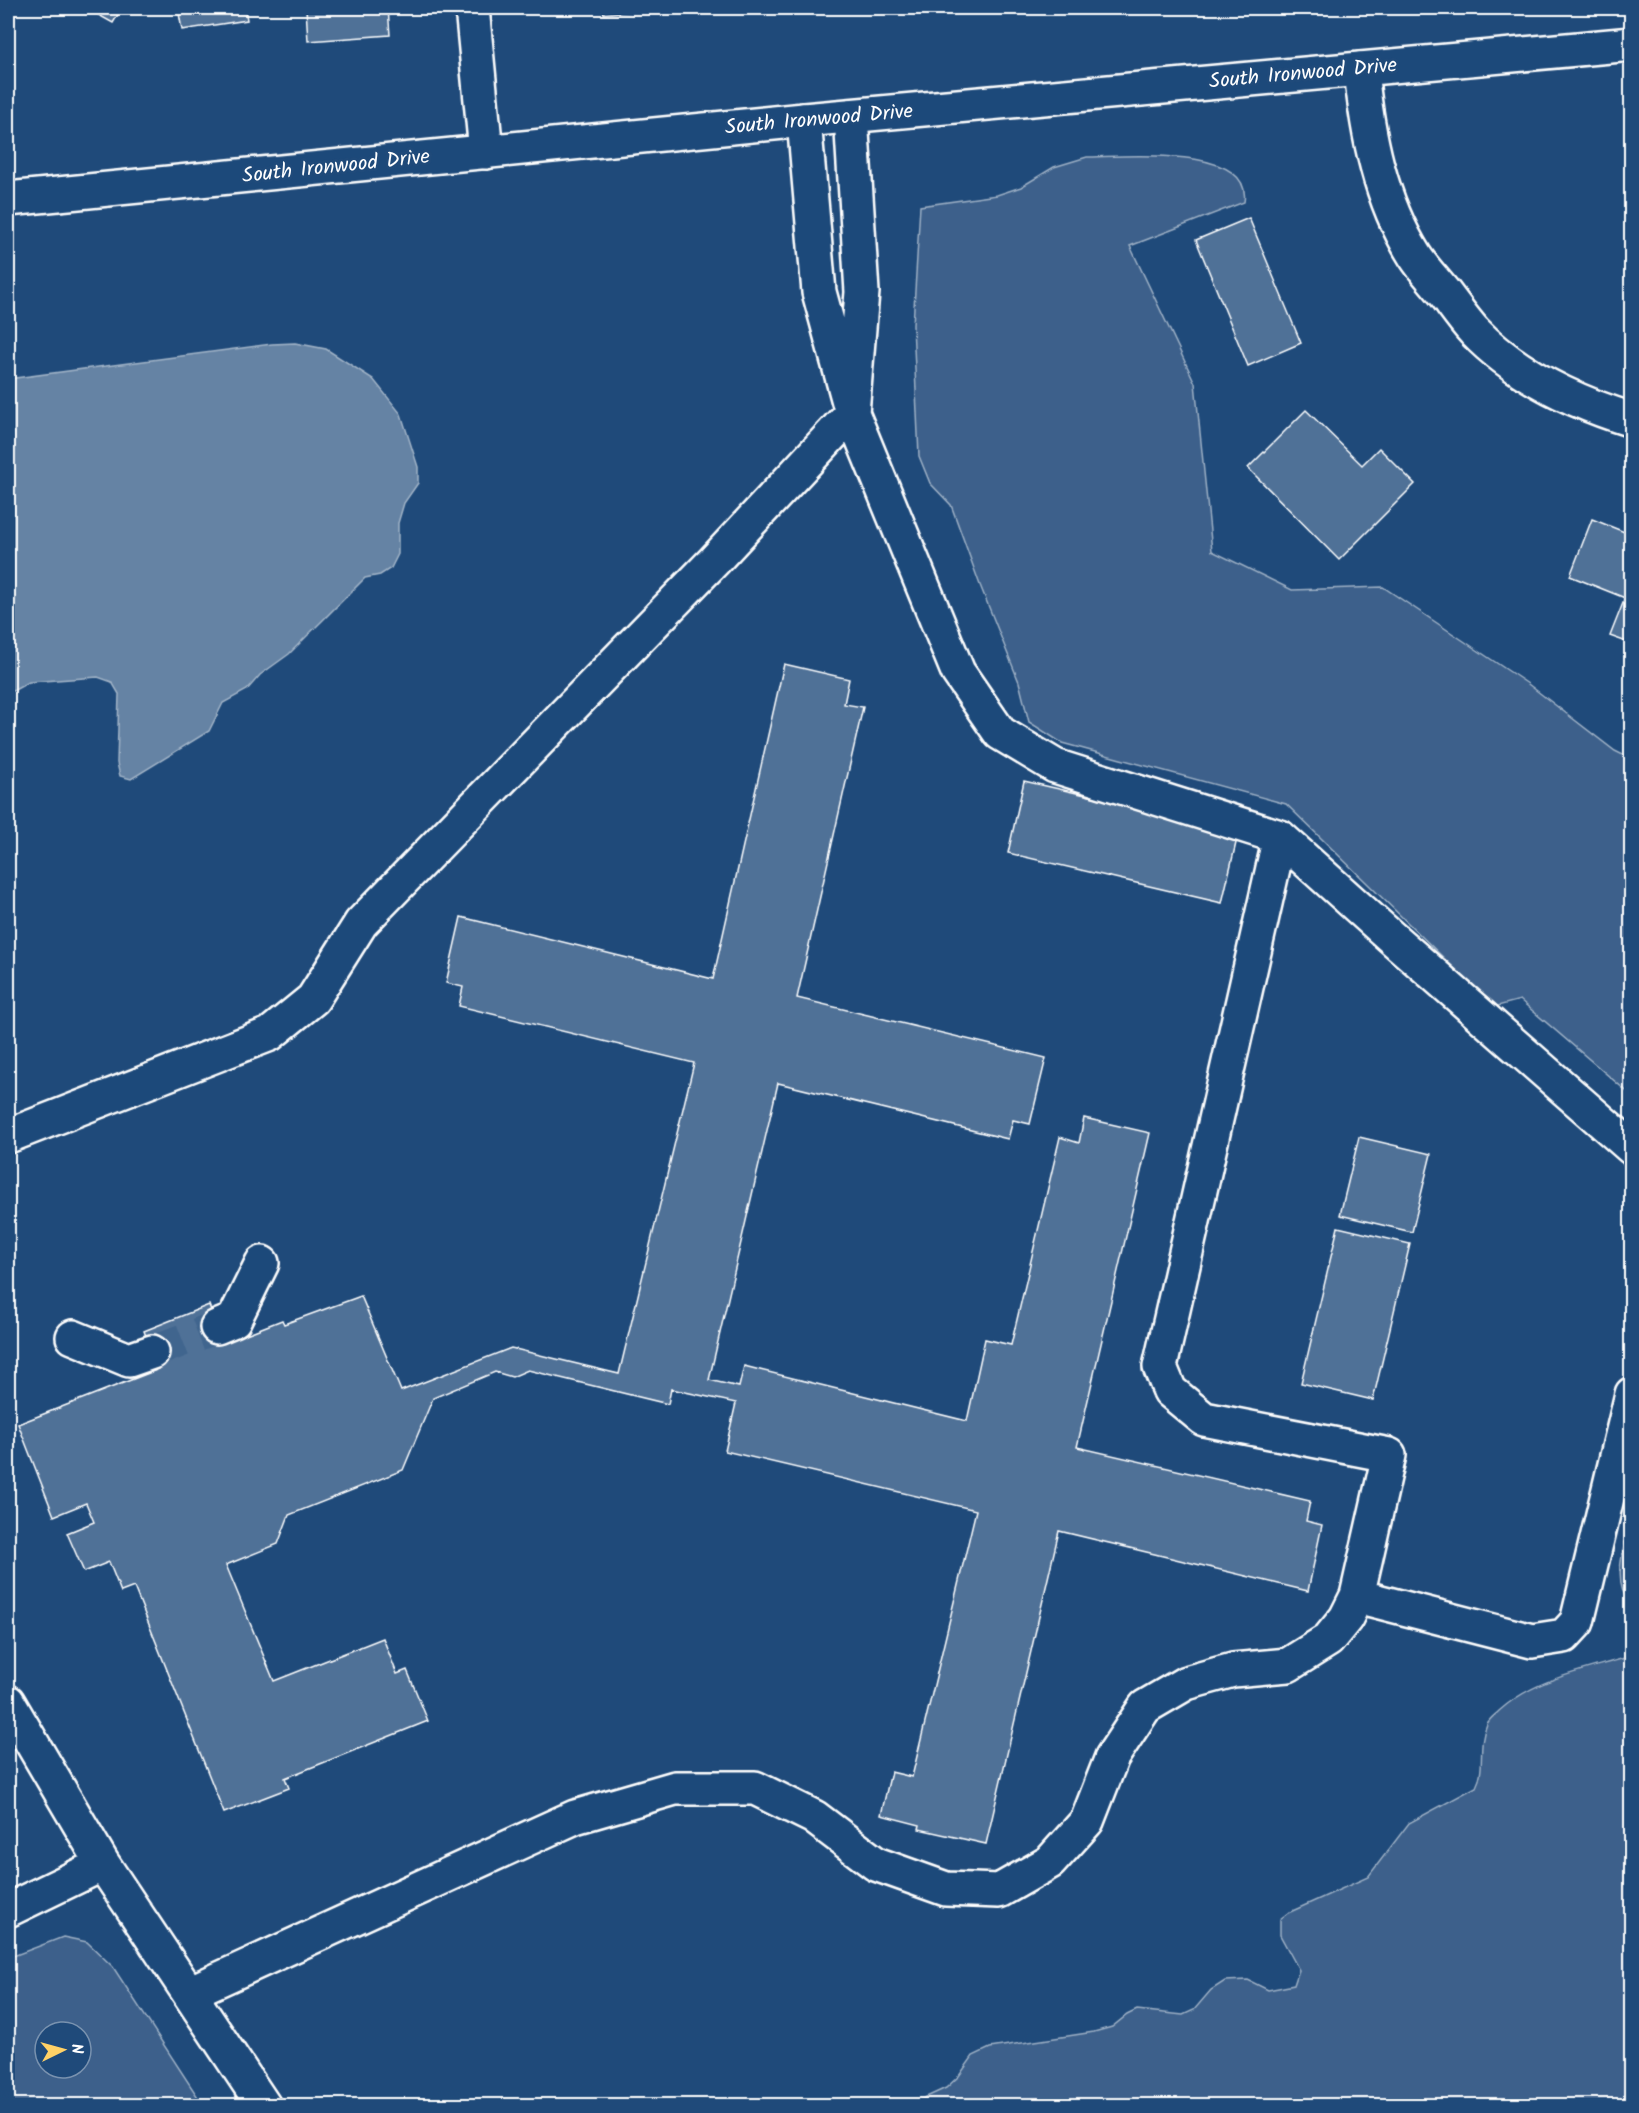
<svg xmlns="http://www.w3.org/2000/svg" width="1639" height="2113" viewBox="0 0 1639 2113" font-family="Kalam,sans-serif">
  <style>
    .green { fill: #3c618b; stroke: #9eb0c5; stroke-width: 1.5; fill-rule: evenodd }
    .water { fill: #6583a4; stroke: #a3b5c8; stroke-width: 1.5 }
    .building { fill: #507197; stroke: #fff; stroke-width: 1.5 }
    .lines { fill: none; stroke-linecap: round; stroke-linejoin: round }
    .minor-tunnel { stroke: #41658e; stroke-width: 33; stroke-dasharray: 33 16; stroke-linecap: butt }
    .minor-casing { stroke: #fff; stroke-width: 38 }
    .major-casing { stroke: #fff; stroke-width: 38 }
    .minor { stroke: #1f4a7a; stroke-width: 33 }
    .major { stroke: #1f4a7a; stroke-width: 33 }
    .labels { text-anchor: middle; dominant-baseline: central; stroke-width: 6; stroke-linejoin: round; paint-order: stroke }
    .street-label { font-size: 21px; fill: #fff; stroke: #1f4a7a }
  </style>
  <rect width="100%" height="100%" fill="#1f4a7a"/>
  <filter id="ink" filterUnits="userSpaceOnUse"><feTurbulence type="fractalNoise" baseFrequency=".0167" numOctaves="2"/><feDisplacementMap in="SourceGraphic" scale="12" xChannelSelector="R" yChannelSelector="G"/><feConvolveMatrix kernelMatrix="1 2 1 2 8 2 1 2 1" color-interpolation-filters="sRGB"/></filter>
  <g filter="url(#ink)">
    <path class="green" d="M1087,157C1120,157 1254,143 1244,202L1130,246L1195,383L1212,551L1292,590L1383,587L1528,684L1615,751L1631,759V1095L1520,1000L1494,1007L1286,804L1062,743L1029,722L1019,682L980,585L951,505L930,483L919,456L913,325L920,206L997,195L1021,187L1054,167Z
      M1631,1517V1605C1610,1581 1625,1545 1631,1517Z
      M1631,1656V2105H909L946,2088L959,2076L973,2056L990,2048L1094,2032L1112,2027L1127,2015L1137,2010L1183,2015L1194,2010L1211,1990L1225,1981L1248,1980L1268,1990L1294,1985L1299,1970L1280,1935V1919L1288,1913L1368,1877L1409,1823L1476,1787C1486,1768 1477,1747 1487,1724C1489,1719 1495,1715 1499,1711C1535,1678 1587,1670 1631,1656Z
      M63,1937L87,1942L113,1967L203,2105H8V1958ZM45,2032H81V2068H45Z"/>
    <path class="water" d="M295,343L326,349L373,379L401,414L418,467V483L404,503L398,523V554L391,568L380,575L365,578L289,654L260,675L247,690L223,703L209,731L131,779L120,776L117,763L119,694L112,682L98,677L29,682L11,692L8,709V379L272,344Z"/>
    <path class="building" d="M86,8H122L113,23Z
      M178,8H245L247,20L182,30Z
      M306,8H388L390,35L308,41Z
      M603,8H666L604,14Z
      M1249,218L1301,343L1248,366L1196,240Z
      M1306,410L1362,465L1379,448L1415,484L1339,560L1248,468Z
      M1592,519L1632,535V644L1610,636L1625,598L1570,576Z
      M784,664L849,679L844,704L863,707L797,998L1046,1058L1030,1124L1013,1120L1008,1139L778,1083L709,1380L739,1387L744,1366L967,1421L985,1339L1011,1345L1060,1137L1079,1143L1084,1118L1150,1133L1077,1447L1310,1501L1306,1521L1322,1525L1308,1591L1059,1531L986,1844L919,1829L920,1825L881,1815L891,1772L912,1777L976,1510L725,1451L736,1403L671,1389L668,1404L528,1370L512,1377L495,1372L433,1398L403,1470L289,1515L278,1544L226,1565L274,1681L383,1638L397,1674L407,1670L428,1721L285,1778L289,1788L224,1813L134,1587L121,1592L109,1562L84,1572L67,1533L94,1522L86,1503L54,1516L18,1424L159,1369L144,1331L209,1305L223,1343L282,1320L284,1324L361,1296L401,1391L511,1348L619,1374L694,1063L459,1006L463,987L446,983L461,917L713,979Z
      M1024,781L1239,830L1222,903L1008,853Z
      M1359,1137L1431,1154L1412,1232L1340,1215Z
      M1338,1227L1410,1244L1373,1400L1301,1383Z"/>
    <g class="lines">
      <path class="minor-tunnel" d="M152,1352L217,1327"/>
      <defs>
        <path id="minor" d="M472,8L486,152
          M1361,69C1367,134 1380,200 1415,256C1424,270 1436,282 1446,295C1455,307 1464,320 1474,331C1516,375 1574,402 1632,420
          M1280,837L1390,936L1632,1148
          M8,1136L270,1034L313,999L361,923L714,561L852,413L862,292L851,116
          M217,1327L234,1320L262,1263
          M73,1337L129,1360L152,1352
          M1357,1596L1532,1641L1564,1636L1577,1622L1632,1394
          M8,1702L103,1864L264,2106
          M8,1910L103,1864
          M189,1993L575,1817L675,1788H755L814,1817L876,1864L946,1889L999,1891L1050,1862L1087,1821L1112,1757L1145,1707L1186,1683L1233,1670L1288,1665L1328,1640L1346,1618L1357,1596L1389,1455L1204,1419L1170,1391L1160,1367L1280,837L1055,766L1000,733L958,672L852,413L819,292L804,120"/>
        <path id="major" d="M8,199L804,120L1632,44"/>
      </defs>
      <use href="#minor" class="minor-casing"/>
      <use href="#major" class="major-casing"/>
      <use href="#minor" class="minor"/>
      <use href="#major" class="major"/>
    </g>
  </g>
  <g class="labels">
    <g class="street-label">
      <text transform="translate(1303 74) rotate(-5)">South Ironwood Drive</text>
      <text transform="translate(819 120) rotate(-5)">South Ironwood Drive</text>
      <text transform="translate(336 167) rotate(-6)">South Ironwood Drive</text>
    </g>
  </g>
  <rect width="1639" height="2113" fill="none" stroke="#1f4a7a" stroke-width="30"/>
  <rect x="15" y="15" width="1609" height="2083" fill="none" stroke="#fff" stroke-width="2" filter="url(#ink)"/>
  <g transform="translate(63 2050) rotate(85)"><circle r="28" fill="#1f4a7a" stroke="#7992af" stroke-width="1.5"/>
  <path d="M0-4.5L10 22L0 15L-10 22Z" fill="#ffd166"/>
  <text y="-9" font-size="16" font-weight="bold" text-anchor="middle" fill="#ffffff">N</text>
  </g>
</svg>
